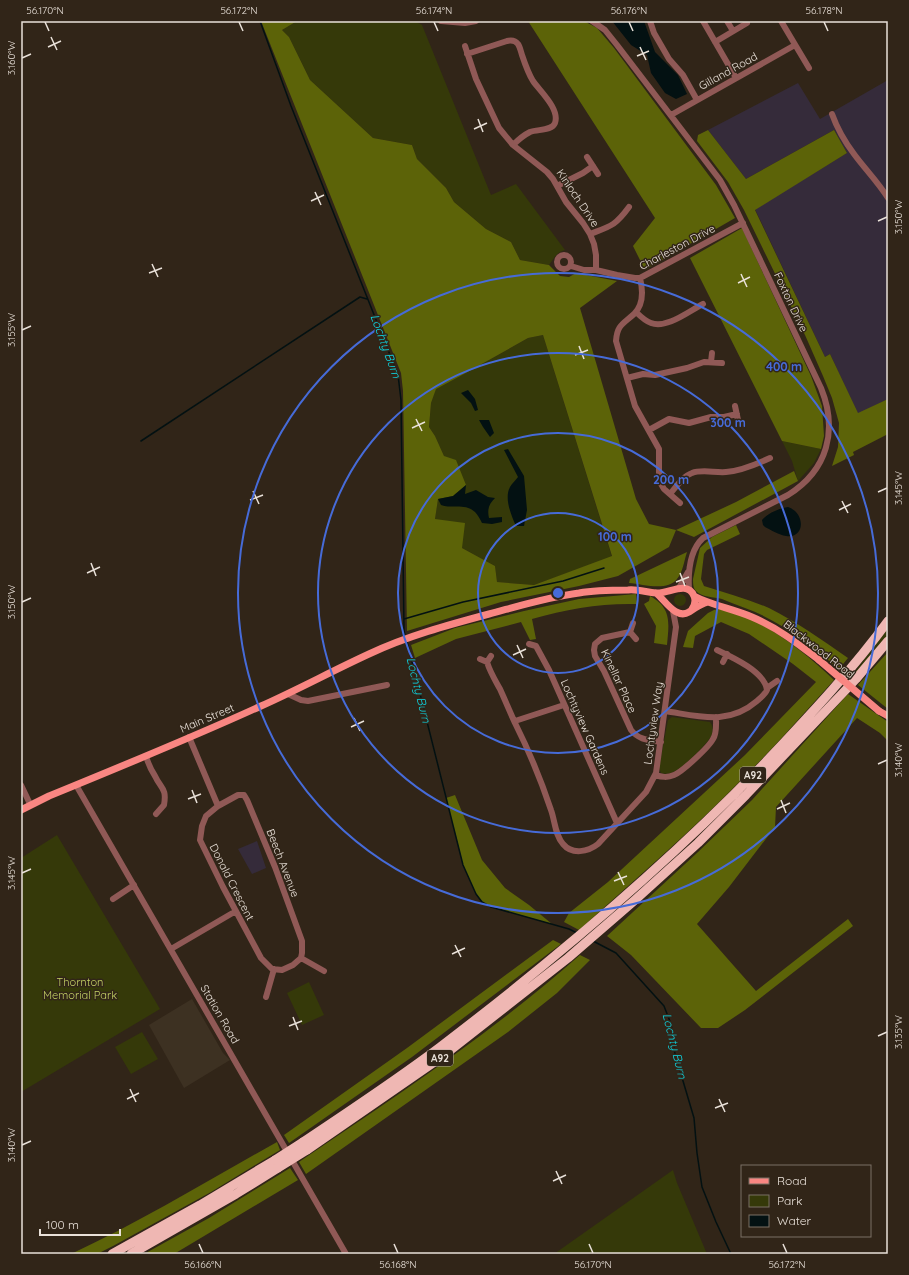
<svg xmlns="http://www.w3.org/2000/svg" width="909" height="1275" viewBox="0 0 909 1275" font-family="Quicksand,sans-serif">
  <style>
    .industrial { fill: #352b3a }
    .education { fill: #3d3122 }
    .green { fill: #353909 }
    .forest { fill: #5c6308; fill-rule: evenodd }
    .water { fill: #031112 }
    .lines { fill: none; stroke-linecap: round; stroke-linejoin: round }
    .stream { stroke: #031112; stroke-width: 1.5 }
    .minor { stroke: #905956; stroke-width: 6 }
    .major { stroke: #f98682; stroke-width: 7 }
    .highway { stroke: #efb7b3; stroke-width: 9 }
    .major-bridge { stroke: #f98682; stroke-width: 7 }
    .highway-bridge { stroke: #efb7b3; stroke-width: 9 }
    .ticks { fill: none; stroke: #e9e1d9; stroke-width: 1.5 }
    .ring { fill: none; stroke: #466bd8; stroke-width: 2 }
    .labels { text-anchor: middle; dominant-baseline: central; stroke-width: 3; stroke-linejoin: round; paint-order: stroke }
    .shield { fill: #312518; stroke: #b2a99f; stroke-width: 1 }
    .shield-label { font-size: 10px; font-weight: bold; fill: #e9e1d9 }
    .street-label { font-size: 11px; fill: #e9e1d9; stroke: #312518 }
    .park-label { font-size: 11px; fill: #c4d264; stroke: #312518 }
    .water-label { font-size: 12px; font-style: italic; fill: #0dd7e4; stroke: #312518 }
    .centre { fill: #466bd8; stroke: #312518; stroke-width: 2 }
    .ring-label { font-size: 12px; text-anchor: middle; font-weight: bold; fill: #466bd8; stroke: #312518; stroke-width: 3; stroke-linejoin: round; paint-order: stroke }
    .neatline { fill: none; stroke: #e9e1d9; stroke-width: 1.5 }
    .ticks-label { font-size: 10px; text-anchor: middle; fill: #e9e1d9 }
  </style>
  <rect width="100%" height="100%" fill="#312518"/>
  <path class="industrial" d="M888,80V399L858,414L830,354L825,357L755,209L847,153L834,130L746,179L708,130L798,83L820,119Z
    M257,841L266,868L252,874L238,849Z"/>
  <path class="education" d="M192,999L223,1053L230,1060L184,1088L149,1025Z"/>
  <path class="green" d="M297,21H415L422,25L491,195L516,184L565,250C557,252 554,258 549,265L520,260L511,242L486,229L454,202L446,188L417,159L412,145L373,138L310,80L289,37L282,30Z
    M543,335L612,557L534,585L497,582L495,566L462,548L435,519L444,456L435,436L429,427L431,403L436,388L464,374L528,338Z
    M782,441L821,449L814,463L798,481L792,461Z
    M674 600a6 6 0 1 1 12 0a6 6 0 1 1-12 0Z
    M888,628V637L856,673L855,672Z
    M672,717L710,722C713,726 713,729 712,734C710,742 684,766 677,770C672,773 666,775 661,773L659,768L667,725L668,720Z
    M57,835L160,1009L21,1092V858Z
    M309,982L324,1015L302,1025L287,993Z
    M142,1032L158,1059L131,1074L115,1047Z
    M673,1170L677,1183L707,1254H554Z"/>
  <path class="forest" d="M261,21H297L282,30L289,37L310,80L373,138L412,145L417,159L446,188L454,202L486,229L511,242L520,260L549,265L560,276L569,277L576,273L617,281L580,308L636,499L649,524L676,530L736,502L794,471L798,481L694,537L676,530L669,547L618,576L579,586L501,602L407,631L403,391L401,373ZM543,335L612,556L534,585L497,582L495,566L462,548L465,523L435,519L438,499L453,496L466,485L456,460L444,456L435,436L429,427L431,403L436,389L464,374L528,338Z
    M528,21H584L597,28L614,48L716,185L735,218L645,270L633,246L655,218Z
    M708,130L746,179L834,130L847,153L755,210L825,357L830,354L858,413L888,399V434L853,452L854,455L832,466L838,447L839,423L832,398L823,376L805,335L744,210L728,182L697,141L698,135Z
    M742,228L811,376L822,406L824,436L821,449L782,441L690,258Z
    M736,525L740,534L707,550L704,554L701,579L704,586C726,593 748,599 769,608C797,622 822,640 848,658L839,669C810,645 781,621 745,608C737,605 729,602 722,599C714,597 701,597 696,591C693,588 693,583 693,579L700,548L712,537Z
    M687,552C684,561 683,572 677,579C667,592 643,584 629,583L630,579Z
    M636,594L637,604C601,603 567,609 532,619L536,639L530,640L521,622L456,639L415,658L411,645L455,628L524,611L579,599Z
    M650,596C672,608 669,623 667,645L654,643L656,626L644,604L649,601Z
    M722,608C734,613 746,616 757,622C785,637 811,658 834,680C806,711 779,742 750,771C696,827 637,878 579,930L564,922L569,913L608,882L745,755L816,682L793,664L749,634L721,622L695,636L693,648L683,647L688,631L708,613L714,610Z
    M888,652V709L858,685Z
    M848,694L888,722V741L880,733L857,718L776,807L775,827L729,887L697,924L756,991L848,919L853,926L745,1010L718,1028H701L631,955L607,936L698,852L752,800Z
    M455,795L482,860L505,888L529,905L552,924L491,907L482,902L476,894L463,865L446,798Z
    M553,940L561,944L412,1057L289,1143L284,1135L407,1048Z
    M580,955L590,960L557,993L508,1032L306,1174L299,1162C395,1097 493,1032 580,955Z
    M277,1142L280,1150L211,1192L113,1246L97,1254H71C142,1221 209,1180 277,1142Z
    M290,1168L298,1180L174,1254H144L209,1218Z"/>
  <path class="water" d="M612,21H644L655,52L678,75L687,94L676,99L665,93L651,73L647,55L631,45Z
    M468,390L475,399L478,410L475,411L471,403L461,393Z
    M479,420H489L494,433L490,437L483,427Z
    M508,449L524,476L527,510L524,526H516C511,515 504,498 510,487C512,483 516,480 518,477L504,450Z
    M466,485L465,494L476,490L488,497L495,498C489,504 487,509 489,518L502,517V522L492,524L482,523C480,519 478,515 475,512C465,503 452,509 441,505L438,499L453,496Z
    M788,507C806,513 805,539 786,536C779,535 771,530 765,527L763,525L762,520C768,513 780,508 788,507Z"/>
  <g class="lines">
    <path class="stream" d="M260,21L291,106L398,375L401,400L404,630L405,636
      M141,441L360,297L367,299
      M404,619L463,602L563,581L604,568
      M407,642L463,865L476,894L482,902L491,907L569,929L577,933
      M593,941L616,953L664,1006L671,1024L675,1054L694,1118L697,1153L702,1187L716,1222L731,1254"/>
    <path class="minor" d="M441,21L465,23L476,21
      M592,21L605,30L617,45L720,180L734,205L821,388C838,430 828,470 788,495L703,538C690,550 688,573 689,590
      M650,21L654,33L669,59L683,75L697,100
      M703,21L736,78
      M727,21L733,31
      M781,21L809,68
      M715,42L747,23
      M465,46L476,79L499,128L513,145L547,172L553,179L566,202L583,223L590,234L594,244L596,255V270
      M467,54L507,41C511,40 515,40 518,44C520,47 521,52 522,55C525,64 528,73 533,81C540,91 560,109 555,123C552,131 538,129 530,132C524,135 518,140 513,145
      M832,114C837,128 845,142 854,154C865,169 878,182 888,198
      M671,115L795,45
      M587,157L598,174
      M557,186L583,173L593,166
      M590,234C611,226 615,226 629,207
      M557 262a7 7 0 1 1 14 0a7 7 0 1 1-14 0Z
      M571,266L584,270H596L617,275L635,278H640L743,223
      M640,278C643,290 644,304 634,314C623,324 617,325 616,341L635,406L659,449V478L661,484L664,489L680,503
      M636,312C640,316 645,321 651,323C667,329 689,311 703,304
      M711,362L712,353
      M627,378L643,374L655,375L687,368L704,362L722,363
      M735,406L738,420
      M649,430L669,419L689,423L711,417H724L737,414
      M670,494C676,487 683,476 692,473C702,469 715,473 726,472C741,471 757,464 770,458
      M679,588L688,572
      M633,623L630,632L636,639
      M630,632L602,638L595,644L594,650L595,656L604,671L631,730C639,740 648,740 661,742
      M529,644L536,646L549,670L617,823
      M491,656L487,662C490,672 495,680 500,689C505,700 510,712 515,723C529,751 541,780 551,810C555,821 555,835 563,844C572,855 588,852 598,844L646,792L656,773L676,627L673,611
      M480,659L487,662
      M723,662L727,654
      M767,688L777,681
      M288,694L301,700L308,701L387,685
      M665,711C699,716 728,726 757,701C760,698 765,695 767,690C765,672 732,657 717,650
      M515,721L564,705
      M189,737L218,806
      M146,756C148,763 151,770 155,776C161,789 167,788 164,805L156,814
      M655,775C662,777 667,778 674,775C682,772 709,747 713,739C717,733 716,725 716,717
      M21,785L30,804
      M76,785L346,1254
      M238,795H244L247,800L275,867L302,941V953L301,958L293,965L282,970L272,969L261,958L223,887L200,840L202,826L206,816L218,806Z
      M113,899L134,885
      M171,949L236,911
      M301,958L324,971
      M266,997L274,969"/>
    <path class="major" d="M656,593C665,600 676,620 689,612C695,608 701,604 708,602
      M694,596C711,605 733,609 752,617C778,628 797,643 819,660
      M879,711L888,716
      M21,810L49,796C120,767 191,738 261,706C297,690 332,671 369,654C407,636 448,625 489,614C519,606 548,597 579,593C595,590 611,590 628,590C637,589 646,592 656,593C669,594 687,580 694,596C696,601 695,605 692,609"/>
    <path class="highway" d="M303,1142C349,1111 395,1081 440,1047C553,961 662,869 761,767C805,720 850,673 888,621
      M307,1150L443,1056L568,958L635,900L698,843L746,795L856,679L888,641
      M112,1254L200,1205L275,1160
      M131,1254L236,1194L278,1168"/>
    <path class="major-bridge" d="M819,660L879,711"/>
    <path class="highway-bridge" d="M275,1160L303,1142
      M278,1168L307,1150"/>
  </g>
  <path class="ticks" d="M45,22L49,31M239,22L243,31M434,22L438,31M629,22L633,31M824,22L828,31M51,37L57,50M48,47L61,41M640,47L646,60M637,56L649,51M22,58L31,54M478,119L483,132M474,129L487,123M315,192L321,205M311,201L324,195M878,221L887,217M152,264L158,277M149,273L162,268M741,274L747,287M738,283L750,277M22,330L31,326M579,346L584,359M575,355L588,350M416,419L422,431M412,428L425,422M253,491L259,504M878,492L887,488M250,500L263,495M842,501L848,513M839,510L851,504M91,563L96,576M87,573L100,567M680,573L685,586M676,582L689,577M22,602L31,598M517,645L523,658M513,655L526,649M354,718L360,731M351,727L364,721M878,764L887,760M192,790L197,803M188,799L201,794M781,800L786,813M777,809L790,803M618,872L624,885M22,873L31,869M614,881L627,876M455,945L461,957M452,954L465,948M293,1017L298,1030M289,1026L302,1021M878,1036L887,1032M130,1089L136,1102M127,1099L139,1093M719,1099L725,1112M715,1108L728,1103M22,1145L31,1141M556,1171L562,1184M553,1181L566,1175M199,1244L203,1253M394,1244L398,1253M589,1244L593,1253M783,1244L787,1253"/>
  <g class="ring">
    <circle cx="558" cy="593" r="80"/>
    <circle cx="558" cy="593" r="160"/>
    <circle cx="558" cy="593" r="240"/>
    <circle cx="558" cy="593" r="320"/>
  </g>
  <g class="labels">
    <g class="shield">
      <rect x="740" y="767" width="26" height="16" rx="3"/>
      <rect x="427" y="1050" width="26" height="16" rx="3"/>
    </g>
    <g class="shield-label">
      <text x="753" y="775">A92</text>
      <text x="440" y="1058">A92</text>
    </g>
    <g class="street-label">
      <text transform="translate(728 71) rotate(-29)">Gilland Road</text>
      <text transform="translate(578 198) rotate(56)">Kinloch Drive</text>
      <text transform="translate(677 247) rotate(-28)">Charleston Drive</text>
      <text transform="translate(791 302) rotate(65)">Foxton Drive</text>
      <text transform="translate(819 649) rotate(38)">Blackwood Road</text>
      <text transform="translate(619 681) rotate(65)">Kinellar Place</text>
      <text transform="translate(207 718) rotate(-23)">Main Street</text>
      <text transform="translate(653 723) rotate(-82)">Lochtyview Way</text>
      <text transform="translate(585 727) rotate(66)">Lochtyview Gardens</text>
      <text transform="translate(283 863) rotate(69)">Beech Avenue</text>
      <text transform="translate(232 882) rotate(63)">Donald Crescent</text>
      <text transform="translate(220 1014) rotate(60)">Station Road</text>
    </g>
    <g class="park-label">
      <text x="80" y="982">Thornton<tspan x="80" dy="13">Memorial Park</tspan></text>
    </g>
    <g class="water-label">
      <text transform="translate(386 346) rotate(70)">Lochty Burn</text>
      <text transform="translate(419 690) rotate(76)">Lochty Burn</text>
      <text transform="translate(675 1046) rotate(76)">Lochty Burn</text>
    </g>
  </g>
  <circle cx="558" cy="593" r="6" class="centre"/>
  <g class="ring-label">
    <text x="784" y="371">400 m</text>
    <text x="728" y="427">300 m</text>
    <text x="671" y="484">200 m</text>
    <text x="615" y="541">100 m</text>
  </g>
  <rect width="909" height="1275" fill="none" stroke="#312518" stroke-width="44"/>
  <rect x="741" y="1165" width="130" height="72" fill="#312518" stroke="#7b7065"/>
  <rect x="749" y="1178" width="20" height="6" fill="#f98682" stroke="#7b7065"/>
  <text x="777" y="1185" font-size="12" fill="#e9e1d9">Road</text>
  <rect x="749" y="1195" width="20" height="12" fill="#353909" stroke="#7b7065"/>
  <text x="777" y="1205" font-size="12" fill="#e9e1d9">Park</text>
  <rect x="749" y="1215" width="20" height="12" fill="#031112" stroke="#7b7065"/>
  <text x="777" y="1225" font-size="12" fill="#e9e1d9">Water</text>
  <path d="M40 1229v6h80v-6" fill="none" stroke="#e9e1d9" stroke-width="2"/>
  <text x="46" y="1229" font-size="12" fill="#e9e1d9" stroke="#312518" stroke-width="3" paint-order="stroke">100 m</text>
  <rect x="22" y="22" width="865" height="1231" class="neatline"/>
  <g class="ticks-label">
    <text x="45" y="14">56.170°N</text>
    <text x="239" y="14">56.172°N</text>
    <text x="434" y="14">56.174°N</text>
    <text x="629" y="14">56.176°N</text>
    <text x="824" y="14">56.178°N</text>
    <text transform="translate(11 58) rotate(-90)" y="4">3.160°W</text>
    <text transform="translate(898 217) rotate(-90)" y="4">3.150°W</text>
    <text transform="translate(11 330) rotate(-90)" y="4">3.155°W</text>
    <text transform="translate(898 488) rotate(-90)" y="4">3.145°W</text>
    <text transform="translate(11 602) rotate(-90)" y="4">3.150°W</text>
    <text transform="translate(898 760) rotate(-90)" y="4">3.140°W</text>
    <text transform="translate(11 873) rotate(-90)" y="4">3.145°W</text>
    <text transform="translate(898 1032) rotate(-90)" y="4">3.135°W</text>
    <text transform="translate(11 1145) rotate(-90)" y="4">3.140°W</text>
    <text x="203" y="1268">56.166°N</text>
    <text x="398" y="1268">56.168°N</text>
    <text x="593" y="1268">56.170°N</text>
    <text x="787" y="1268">56.172°N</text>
  </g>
</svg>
